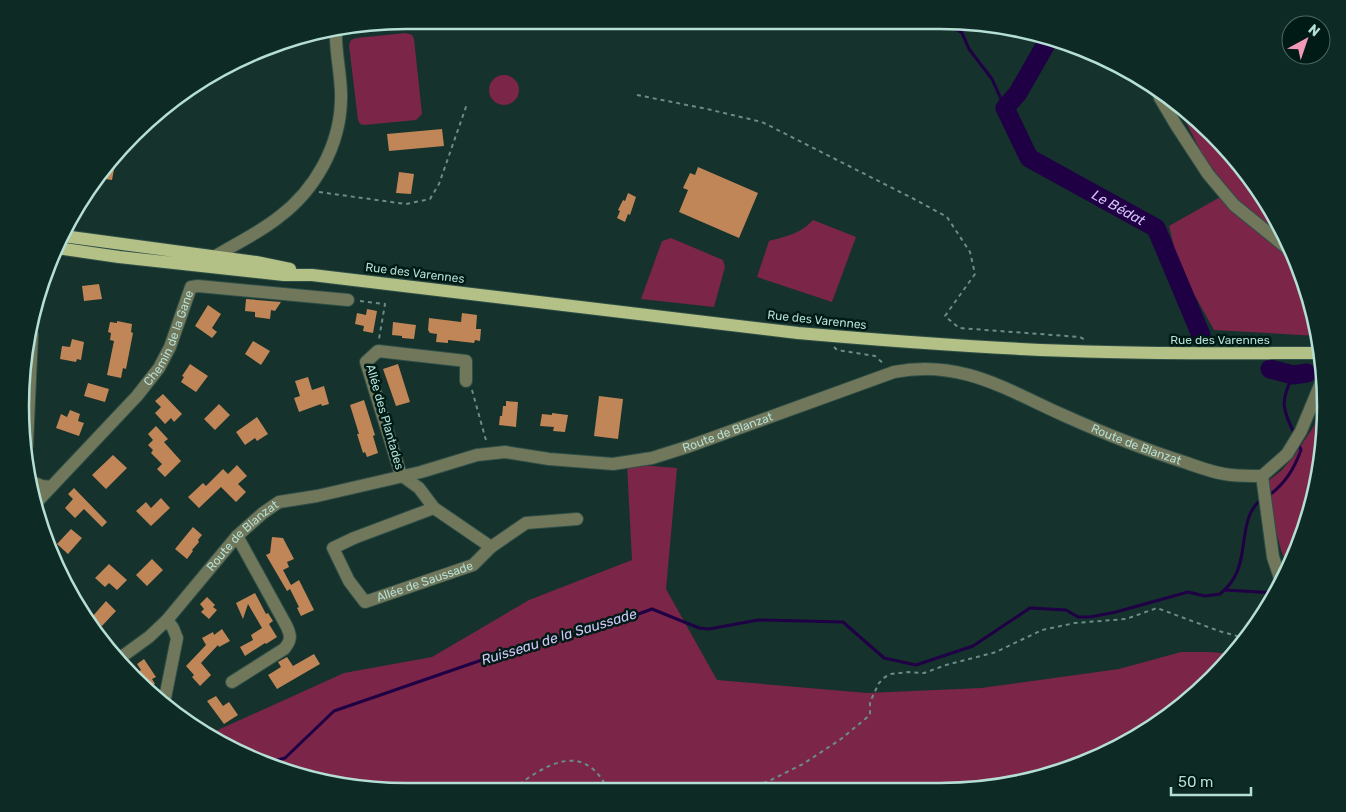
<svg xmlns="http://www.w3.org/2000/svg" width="1346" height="812" viewBox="0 0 1346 812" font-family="Rubik,sans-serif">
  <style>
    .green { fill: #7b2549 }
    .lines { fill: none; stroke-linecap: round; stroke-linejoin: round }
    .stream { stroke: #200044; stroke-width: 3 }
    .river { stroke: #200044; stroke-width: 19 }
    .building { fill: #c08658 }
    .minor-casing { stroke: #2f4e47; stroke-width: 14 }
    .major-casing { stroke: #2f4e47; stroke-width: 14 }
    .path { stroke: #6a8e86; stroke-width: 2; stroke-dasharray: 4 4; stroke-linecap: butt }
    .minor { stroke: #70775b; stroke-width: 12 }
    .major { stroke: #b4c186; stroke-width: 12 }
    .labels { text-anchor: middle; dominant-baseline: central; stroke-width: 5; stroke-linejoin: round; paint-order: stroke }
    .street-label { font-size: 12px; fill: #b5dfd5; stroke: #001a15 }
    .water-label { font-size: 14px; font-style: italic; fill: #d4c5f8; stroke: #001a15 }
    .rim { fill: none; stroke: #b5dfd5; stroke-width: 2.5 }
  </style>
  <rect width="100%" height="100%" fill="#15322c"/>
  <path class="green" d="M406,33L412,35L414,39L422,114L416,120L364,125L360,124L358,120L349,45L351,40L356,38Z
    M489 90a15 15 0 1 1 30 0a15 15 0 1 1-30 0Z
    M1175,100L1230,151L1274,213L1305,282L1318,336L1214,330L1179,267L1169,226L1229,192L1201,152Z
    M813,220L856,237L832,302L757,277L769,241C787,236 800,234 813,220Z
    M671,238L723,260L725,267L714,307L641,299L662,241Z
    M1324,391L1325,431L1313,506L1289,570L1281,550L1268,500V481L1281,471L1294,456L1314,426L1320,399Z
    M627,464L677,468L666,589L717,680L867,693L981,688L1119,669L1181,652H1209L1234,654L1194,696L1133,740L1040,779L966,791L356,789L259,763L209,734L344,673L432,657L529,600L632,560Z"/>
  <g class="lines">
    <path class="stream" d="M943,23L951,26L962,33L969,49L992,79L1005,108
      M1307,373L1319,380
      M1293,375C1280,402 1282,408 1295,435
      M1268,496C1285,484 1294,469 1301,450L1298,443
      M1225,590L1276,593
      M263,764L285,758L334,711L505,652L592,631L652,609L699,628L709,629L758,620L843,622L884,658L916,665L973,646L1030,608L1066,610L1078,617H1090L1116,612L1188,592L1205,596L1220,594C1226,589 1232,582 1235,576C1248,553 1239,515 1262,499"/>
    <g class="river">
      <path id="s1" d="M1046,38V44L1018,93L1005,108L1029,158L1156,228L1201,335"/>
      <path d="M1270,369L1293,375L1307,373"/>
    </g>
  </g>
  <path class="building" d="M442,129L444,146L389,151L387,134Z
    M116,159L112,180L98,178L105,170Z
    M698,167L758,193L739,238L679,212L688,190L683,188L690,173L695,175Z
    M399,172L414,174L411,194L396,193Z
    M628,193L636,197L630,215L628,214L625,222L617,218L620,211L618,210L623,200L625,201Z
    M99,284L102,299L84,301L82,286Z
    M246,299L281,302L275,311L271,310L270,319L255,317V312L245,311Z
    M208,305L221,314L212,328L217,332L212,338L195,326Z
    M367,309L377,311L373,333L363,331L364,326L355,324L357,313L366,315Z
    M462,313L477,315L476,329H481L480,341L475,340L474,343L448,340V343L436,342L437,334L430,333L428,330L429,318L461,322Z
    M117,321L132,324L131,332L133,333L126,369L123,368L121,378L107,375L114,341L110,340L111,333L108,332L110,322L117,323Z
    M393,322L416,325L414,339L402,338V336L392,335Z
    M72,339L84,342L81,360L77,359L76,362L60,359L62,346L70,347Z
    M253,341L270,351L261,365L245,354Z
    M190,364L208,376L196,392L181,382L184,377L182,376Z
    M398,364L410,402L396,406L383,369Z
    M308,377L312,390L324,386L329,404L322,406L321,404L299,412L294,398L300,396L295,381Z
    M88,383L109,389L105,402L84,396Z
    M163,394L182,414L174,422L171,418L165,424L155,413L161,407L155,401Z
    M599,396L623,399L618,439L594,436Z
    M364,400L375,435L373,436L378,453L367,457L365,452L363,453L357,434H359L350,405Z
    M506,401L518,402L516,427L499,425L500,416H502L503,406H506Z
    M219,404L230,415L215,430L204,419Z
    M70,410L80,414L78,421L84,423L79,436L56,428L61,414L67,417Z
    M552,413L568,415L565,432L553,431L554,427L540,426L542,414L552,415Z
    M257,417L268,434L257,441L255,438L245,445L236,432Z
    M156,426L168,439L164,442L181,461L165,477L157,469L162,464L151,453L153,450L148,445L153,440L148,434Z
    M113,455L127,468L106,489L92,475Z
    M237,465L247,476L238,484L246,492L236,502L221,487L199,508L188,497L203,483L206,486L223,469L228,474Z
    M74,488L107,522L102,527L84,509L75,518L65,508L73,499L68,494Z
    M161,498L170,508L151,526L136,511L146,502L151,508Z
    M193,527L202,535L198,540L199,542L192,550L193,551L187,559L175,549Z
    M71,529L82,538L68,554L57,544Z
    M272,537L283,538L294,559L287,562L289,567L283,570L291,585L299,580L314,610L301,616L297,608L299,607L290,589L287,591L266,555L270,553Z
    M152,559L163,570L147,586L136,575Z
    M109,564L127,580L117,590L109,583L105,587L95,578Z
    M255,593L266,614L268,613L273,621L269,624L277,637L266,644L265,643L245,656L240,647L253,640L251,635L262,628L248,604L243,619L236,603Z
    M207,597L215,605L213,607L217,610L209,619L201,612L204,609L200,604Z
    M106,601L116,611L102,626L92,617Z
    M222,629L230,641L219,647L218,645L201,663L211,675L200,686L192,677L194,675L186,666L206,645L202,638L213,632L214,635Z
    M314,654L320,664L277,689L268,675L281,667L278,662L287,657L293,666Z
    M144,659L156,677L152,679L155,684L148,688L135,674L141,670L137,664Z
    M216,696L223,706L229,702L238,715L224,724L207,701Z"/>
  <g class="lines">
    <defs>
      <g id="minor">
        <path d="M1158,90L1160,98L1176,125L1208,174L1234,205L1292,252"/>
        <path d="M213,262L214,257C235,244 259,233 279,217C315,190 340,146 341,100C342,77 335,54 336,31"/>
        <path d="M27,445L32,335"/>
        <path d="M1262,476L1273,557L1282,584"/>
        <path d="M32,482L42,486L51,487"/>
        <path id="s2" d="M36,503L137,396L159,368L170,347L191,287L198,286L348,300"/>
        <path id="s3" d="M434,508L354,538L333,548L349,581L365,602L473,565L491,547L434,508L419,488L401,475L366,362L378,351L466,361V381"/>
        <path d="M491,547L526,523L577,519"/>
        <path id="s4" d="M120,658L149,637L167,620L237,536L263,513L279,502L317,496L421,472L477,455L505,452L549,459L613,464L652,458L687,447L894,372C960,359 1005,389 1063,415C1103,433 1143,449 1184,462C1199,467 1215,474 1232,475C1242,476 1252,476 1262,476L1287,454L1301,431L1323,378"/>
        <path d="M232,682L284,649C292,640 291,635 286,625L237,536"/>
        <path d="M162,702L165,698L177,638L173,628L167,620"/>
      </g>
      <path id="major" d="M63,236L256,262L290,269
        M57,248L119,257L284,275H312L798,333C901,342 1004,350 1107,352C1179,354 1250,353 1322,353"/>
    </defs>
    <use href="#minor" class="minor-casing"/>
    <use href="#major" class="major-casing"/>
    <path class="path" d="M637,95L707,109L762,122L914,199L947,217L970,252L975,274L945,316L959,328L1080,337L1085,340
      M319,192L406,204L430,199L439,184L467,104
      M360,301L385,304L379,339
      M834,347L837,350L875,356L884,364
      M472,390L487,444
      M1317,422L1323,447
      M1286,556C1298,548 1304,521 1312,507
      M513,789C546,764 584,740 608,790
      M732,790L767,782L803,764L841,739L870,715V702L879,683L885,677L891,674L908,672L924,673L946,665L996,652L1042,630L1075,623L1126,619L1157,608L1219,631L1248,639"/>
    <use href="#minor" class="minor"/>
    <use href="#major" class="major"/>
  </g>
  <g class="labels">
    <g class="street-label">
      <text transform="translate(415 273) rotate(7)">Rue des Varennes</text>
      <text transform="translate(817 320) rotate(6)">Rue des Varennes</text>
      <text stroke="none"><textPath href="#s2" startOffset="214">Chemin de la Gane</textPath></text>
      <text x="1220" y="340">Rue des Varennes</text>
      <text transform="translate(385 417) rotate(74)">Allée des Plantades</text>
      <text stroke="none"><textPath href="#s4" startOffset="684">Route de Blanzat</textPath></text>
      <text stroke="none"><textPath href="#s4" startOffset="1118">Route de Blanzat</textPath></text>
      <text stroke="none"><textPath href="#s4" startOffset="174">Route de Blanzat</textPath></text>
      <text stroke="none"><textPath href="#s3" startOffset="235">Allée de Saussade</textPath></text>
    </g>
    <g class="water-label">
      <text stroke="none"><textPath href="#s1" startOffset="240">Le Bédat</textPath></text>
      <text transform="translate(559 637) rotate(-17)">Ruisseau de la Saussade</text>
    </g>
  </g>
  <path d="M0 0H1346V812H0ZM406 29H940A377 377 0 0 1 1317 406V406A377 377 0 0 1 940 783H406A377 377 0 0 1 29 406V406A377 377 0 0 1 406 29Z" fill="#0e2a24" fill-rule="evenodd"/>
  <path class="rim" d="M406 29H940A377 377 0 0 1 1317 406V406A377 377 0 0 1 940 783H406A377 377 0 0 1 29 406V406A377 377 0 0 1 406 29Z"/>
  <g transform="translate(1306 40) rotate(40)"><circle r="24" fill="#001a15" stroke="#486962"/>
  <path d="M0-4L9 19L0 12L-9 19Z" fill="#f09ab7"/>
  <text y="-8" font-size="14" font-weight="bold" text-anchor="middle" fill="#b5dfd5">N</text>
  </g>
  <path d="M1171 787v8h80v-8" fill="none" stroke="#b5dfd5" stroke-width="2.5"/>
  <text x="1178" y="787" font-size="15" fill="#b5dfd5" stroke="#001a15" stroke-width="4" paint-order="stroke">50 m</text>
</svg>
